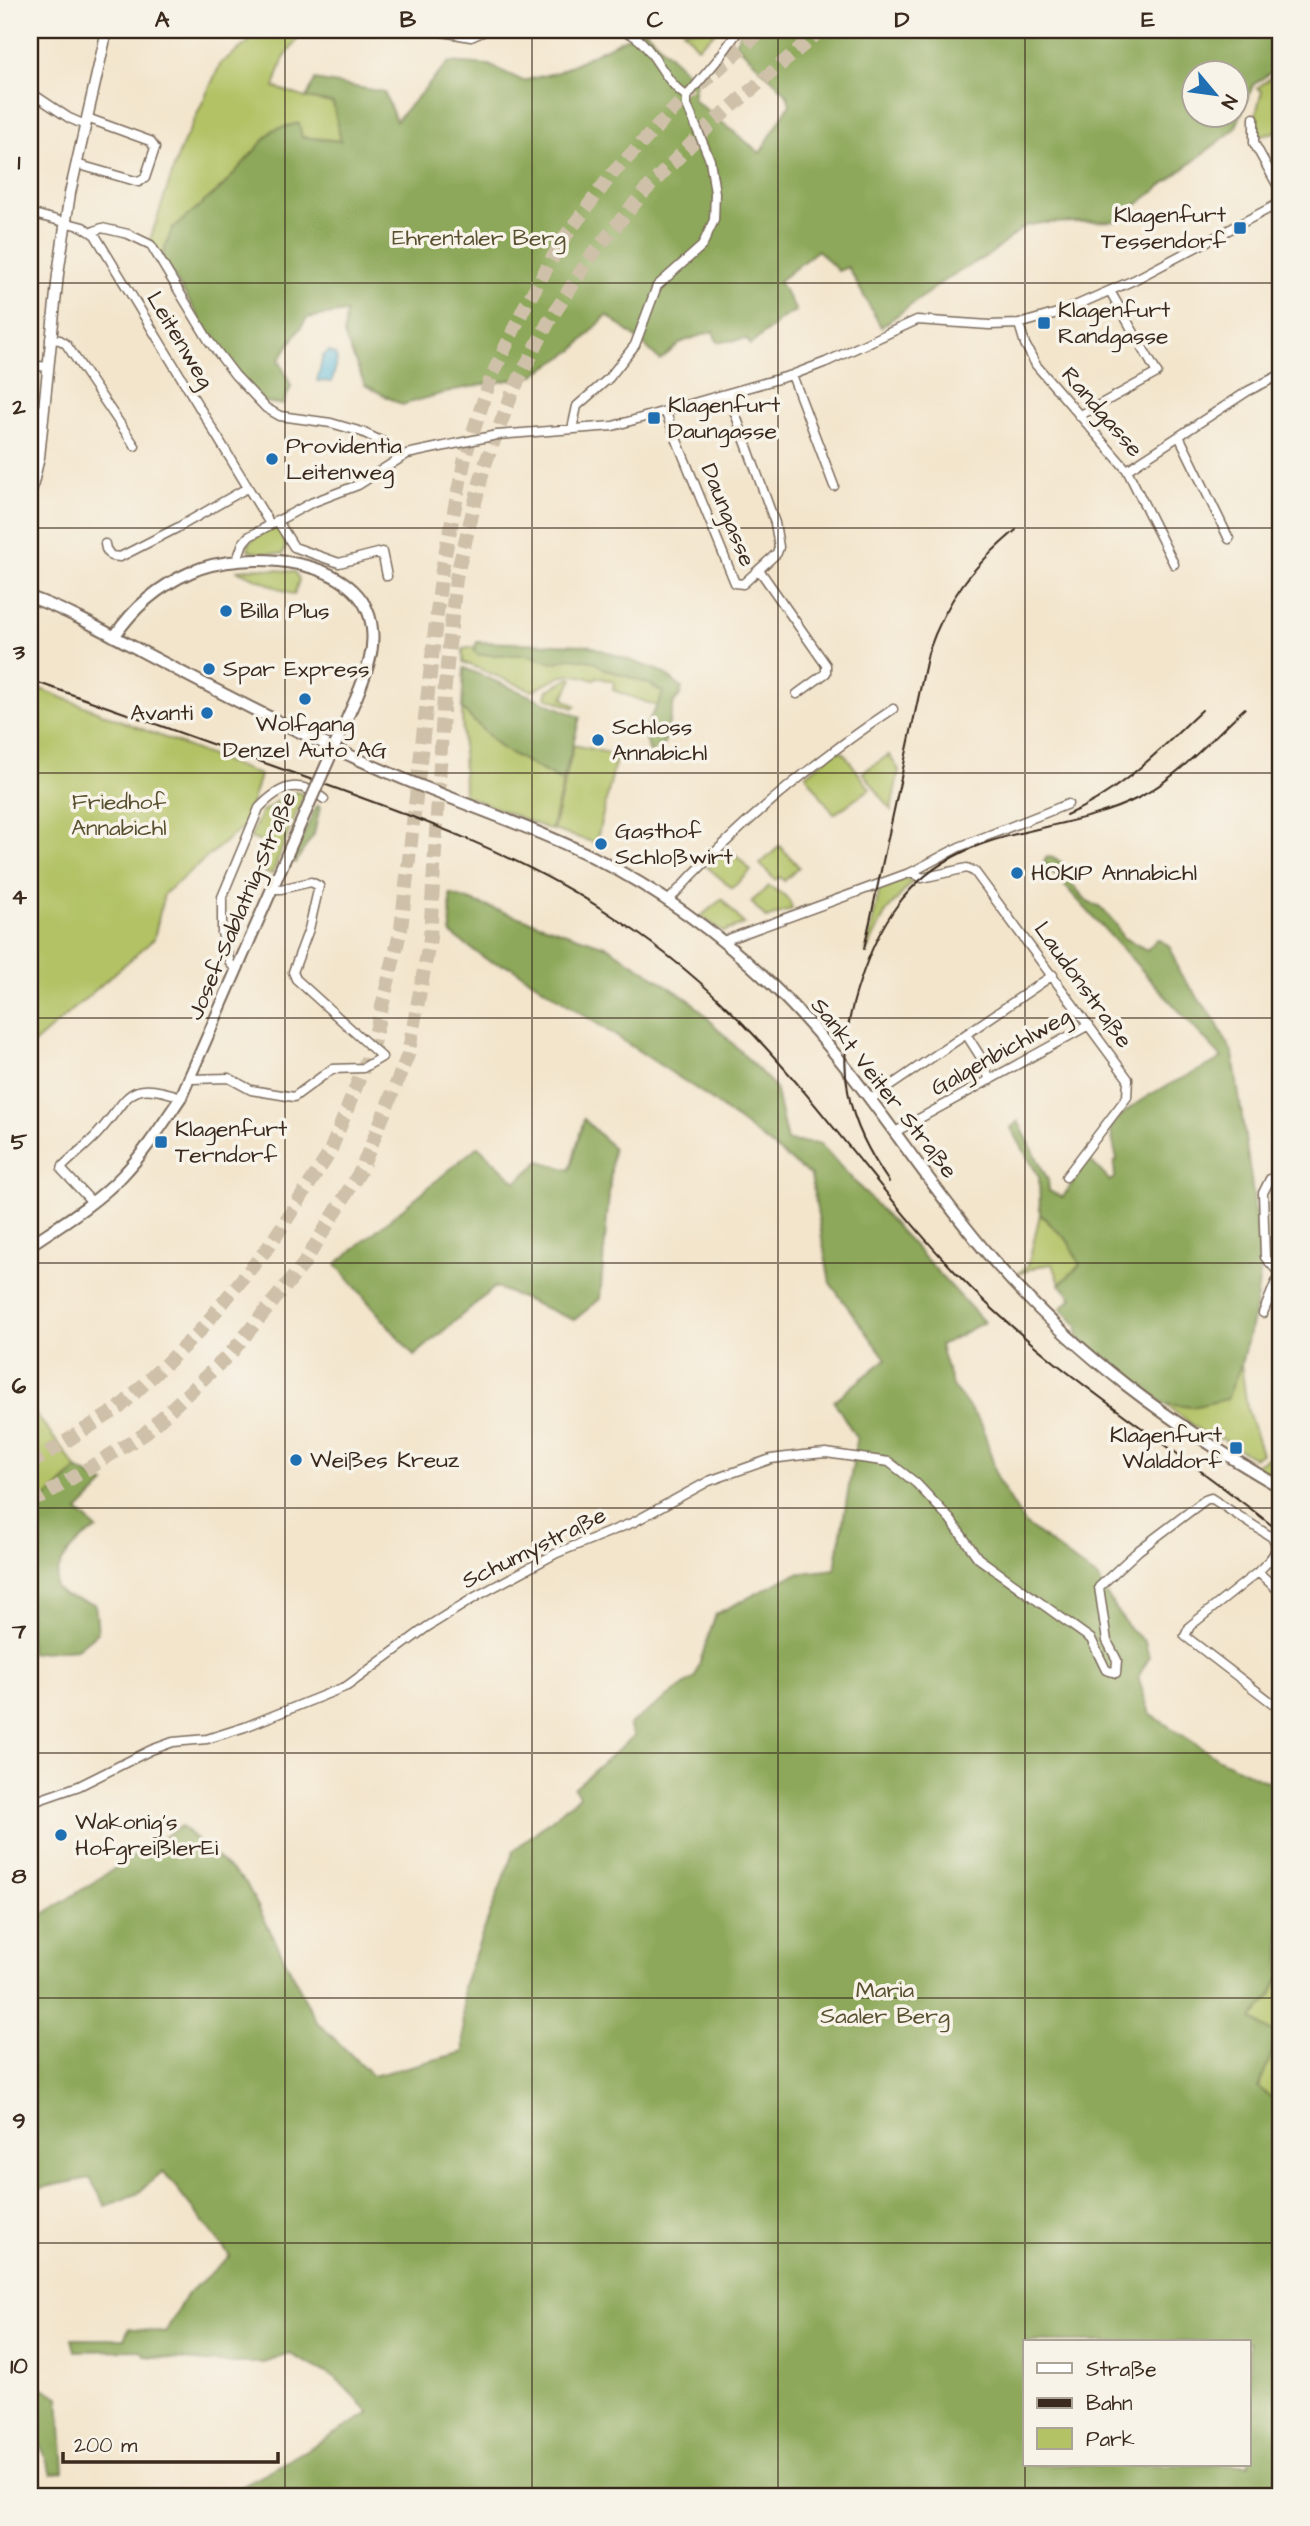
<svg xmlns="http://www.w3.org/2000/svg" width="1310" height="2526" viewBox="0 0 1310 2526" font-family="'Architects Daughter',sans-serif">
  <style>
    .green { fill: #b2c265; stroke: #767642; stroke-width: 2 }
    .forest { fill: #8da85a; stroke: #64693c; stroke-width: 2; fill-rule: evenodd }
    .water { fill: #5cbada; stroke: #4c727c; stroke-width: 2 }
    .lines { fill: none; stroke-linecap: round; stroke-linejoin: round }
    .motorway-tunnel { stroke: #cec0a9; stroke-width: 14; stroke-dasharray: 14 7; stroke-linecap: butt }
    .minor-casing { stroke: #7b6b5b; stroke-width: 11 }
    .tertiary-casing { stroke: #7b6b5b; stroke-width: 13 }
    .secondary-casing { stroke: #7b6b5b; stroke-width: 14 }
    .minor { stroke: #fff; stroke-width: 8 }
    .tertiary { stroke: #fff; stroke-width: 10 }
    .secondary { stroke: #fff; stroke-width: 10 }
    .rail { stroke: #3b2a1e; stroke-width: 2 }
    .secondary-bridge-casing { stroke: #7b6b5b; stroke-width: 14; stroke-linecap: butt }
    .secondary-bridge { stroke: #fff; stroke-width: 10 }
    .grid { fill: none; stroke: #3b2a1e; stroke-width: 2; stroke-opacity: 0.55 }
    .poi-dot { fill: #1f6fb2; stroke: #f7f3e8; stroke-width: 2.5 }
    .labels { text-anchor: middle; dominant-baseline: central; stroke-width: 7; stroke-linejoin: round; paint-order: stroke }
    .poi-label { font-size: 23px; fill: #3b2a1e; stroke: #f7f3e8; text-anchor: start }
    .park-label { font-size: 23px; fill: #595030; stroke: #f7f3e8 }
    .street-label { font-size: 23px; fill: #3b2a1e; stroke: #f7f3e8 }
    .neatline { fill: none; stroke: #3b2a1e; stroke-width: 2.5 }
    .grid-label { font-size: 23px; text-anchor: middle; font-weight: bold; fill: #3b2a1e }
  </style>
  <rect width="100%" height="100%" fill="#f7f3e8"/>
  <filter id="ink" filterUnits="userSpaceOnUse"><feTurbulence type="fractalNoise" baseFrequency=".0143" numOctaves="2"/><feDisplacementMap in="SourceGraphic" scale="14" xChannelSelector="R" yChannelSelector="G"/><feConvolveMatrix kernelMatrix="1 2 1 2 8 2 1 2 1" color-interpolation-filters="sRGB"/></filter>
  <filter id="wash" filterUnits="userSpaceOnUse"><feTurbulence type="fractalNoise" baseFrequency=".00686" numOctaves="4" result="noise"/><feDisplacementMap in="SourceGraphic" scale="28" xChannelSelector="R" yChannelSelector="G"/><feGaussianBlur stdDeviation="1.57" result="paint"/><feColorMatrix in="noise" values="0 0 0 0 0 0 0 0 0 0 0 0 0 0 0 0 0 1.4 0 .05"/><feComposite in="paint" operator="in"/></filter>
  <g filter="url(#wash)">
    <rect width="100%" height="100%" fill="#f3e5cc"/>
    <path class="green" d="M246,30H304L283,60L274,87L306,98L333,103L341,141L301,137L299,124L172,229L162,257L150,240L180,150L221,63L249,42Z
      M683,30H718L698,47Z
      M1280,71V130L1259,137L1255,117L1262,91L1257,88Z
      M273,527L279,529L286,544L283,554L254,552L248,550L249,542Z
      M260,568L295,572L299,580L294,595L236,570Z
      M487,644L588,649L670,681L659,707L613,690L614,682L597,677L594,680C564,669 560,677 533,691L463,662V649Z
      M570,678L573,679L563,698L576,706L574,708L546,697L548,690Z
      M30,685L260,775L245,825L164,894L154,939L30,1047Z
      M462,709L501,748L563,782L551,830L464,795Z
      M574,745L617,755L596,843L553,830Z
      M836,751L843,752L870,789L834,814L806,775Z
      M889,755L899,770L891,810L863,772Z
      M295,792L304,794L272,874L265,873L268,855L265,853L268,844L250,838L262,811C275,806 280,796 295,792Z
      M727,846L751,871L732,888L707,867Z
      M780,846L799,867L784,881L780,877L775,880L760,864Z
      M905,879L913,881L886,912L866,953L880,888Z
      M769,886C778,893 790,895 792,909L766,918L751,902Z
      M722,899L744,924L723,932L701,916Z
      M1040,1214L1068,1241L1080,1265L1060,1284L1053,1264L1039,1266L1016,1275L1028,1266Z
      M1241,1364L1247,1408L1262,1454L1254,1458L1223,1439L1208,1437L1165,1404L1192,1407L1227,1399Z
      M33,1410L77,1469L30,1514V1414Z
      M1280,1452V1469C1271,1477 1264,1471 1254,1465Z
      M1280,1976V2103L1279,2104L1258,2088L1252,2019L1272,1995Z"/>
    <path class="forest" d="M642,30H645L696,82L693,99L760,153L790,104L786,93L735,43L742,30H1280V66L1253,85L1235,129L1116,221L1041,223L1025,226L989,255L948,278L881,327L848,267L838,271L818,250L779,281L796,311L784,317L750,345L747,339L717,342L713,331L682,342L660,360L639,340L607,315L574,350L532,376L454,390L402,405L365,385L344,335L346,312L307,318L279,360L291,386L283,405L265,402L237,374L220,352L162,257L172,229L223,186L273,130L299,123L302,137L341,141L333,103L306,98L315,80L384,92L396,121L449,62L489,65L523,81L558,72ZM1194,74H1236V116H1194Z
      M477,642L588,645L662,672L682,688L680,695L674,702L664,744L650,753C639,719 652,722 663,693L649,684L605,669L593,661L570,658L553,663L527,655H478L474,651Z
      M464,668L580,717L563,782L501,748L462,709Z
      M317,805L320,807L314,834L295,863L291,861Z
      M1046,857L1055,858L1066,866L1068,880L1089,903L1099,906L1116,924L1122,937L1147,950L1157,939L1170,946L1179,972L1215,1020L1233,1054L1251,1179L1261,1267L1254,1315L1241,1364L1227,1399L1192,1407L1165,1404L1077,1337L1078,1326L1061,1308L1072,1298L1060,1284L1080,1265L1068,1241L1040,1214L1039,1177L1011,1128L1018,1121L1048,1180L1049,1191L1063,1197L1088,1158L1110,1181L1115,1178L1114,1163L1117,1160L1110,1128C1137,1093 1185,1080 1222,1058L1044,863Z
      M450,894L608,947L691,1001L775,1087L787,1141L820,1144L984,1322L940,1346L952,1385L982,1425L998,1480L1025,1524L1100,1580L1102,1588L1129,1628L1145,1642L1149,1658L1138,1677L1150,1714L1219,1759L1280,1788V1976L1272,1995L1252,2019L1279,2036L1258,2088L1280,2103V2496H226L370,2413L336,2378L290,2354L264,2363H215L146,2356L141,2350L75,2351L72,2339H124L129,2328L165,2333L186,2295L230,2256L163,2171L137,2194L106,2206L90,2178L30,2190V1923L181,1826L246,1883L316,2021L373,2076L464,2052L463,1986L514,1850L580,1796L574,1788L634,1736L629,1725L695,1677L716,1614L795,1574L835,1569L857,1439L834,1401L886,1359L830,1283L811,1176L701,1092L511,967L489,961L451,934ZM1025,2342H1249V2465H1025Z
      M584,1119L613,1148L600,1299L574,1320L495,1287L414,1356L336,1264L478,1146L516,1182L540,1161L570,1170Z
      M77,1469L105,1484L78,1511L97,1529C75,1542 54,1562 56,1588L65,1596L95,1604L98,1632L77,1649L30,1653V1514Z
      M41,2387L59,2397L64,2471L52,2474L34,2429L30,2431V2389Z"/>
    <path class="water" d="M329,351L335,354L337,360L332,382L317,381L323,356Z"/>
  </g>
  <g filter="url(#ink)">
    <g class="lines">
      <path class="motorway-tunnel" d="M30,1464L119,1408L199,1332L270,1245L329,1154L372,1047L401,929L442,569L466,453L491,378L524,308L564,238L612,174L677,106L762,30
        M30,1500L41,1497L143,1435L231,1353L303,1265L361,1170L408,1055L430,938L444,695L456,578L484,467L513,391L549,321L592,255L643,193L709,126L821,30"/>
      <defs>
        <path id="minor" d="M432,30L471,37L487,30
          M618,30C651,33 660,81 687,96
          M30,92L69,118L85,125
          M1254,118V143L1280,190
          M76,164L139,182L145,178L155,148L150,141L87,118
          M30,213L83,227L95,235L270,524
          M92,232L102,228L128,234L151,245L209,341L235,375L266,408L280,416L331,423L362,432L383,442L399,458
          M1019,324L1025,344L1036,365L1127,470L1174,564
          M50,339L60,340L66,344L135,446
          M30,365L48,367
          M792,375L834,486
          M665,411L735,583L743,584L777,553L779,547L775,523L728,394
          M1079,416L1157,373L1110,291
          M572,429L577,406L609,378L635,345L657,286L702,246L714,220L715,193L710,160L687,105V96L719,58L739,30
          M1179,436L1229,539
          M1127,470L1248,391L1280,375
          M277,520L294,547L339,563L382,552L387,576
          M105,544L106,549L111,556L120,557L177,528L247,488
          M237,560L243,543L248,537L311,503L358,485L407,454L497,435L613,426L792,375L826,362L917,320L989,325L1019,324L1061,312L1134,280L1274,206L1280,205
          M760,571L826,665V673L797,694
          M912,872L922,878L967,868L975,872L1128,1079L1127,1097L1066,1177
          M668,901C736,826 809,765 893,709
          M723,941L912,872L959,847L1068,804
          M236,970L230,963L222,933V897L259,808C280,786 298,778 324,799
          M966,1034L980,1056L990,1080
          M190,1079L229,1078L251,1090L294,1097L332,1069L363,1068L382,1057L296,979L293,972L309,929L319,886L311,882L281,889H272
          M871,1099L1053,975
          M895,1132L1089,1025
          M92,1202L62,1170L63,1166C75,1154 89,1144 100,1131C130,1097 127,1078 181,1097
          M1279,1273L1265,1257L1263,1193L1270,1179L1280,1174
          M1263,1313L1280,1272
          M1258,1572L1190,1626L1185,1636L1280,1709
          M30,1803L79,1786L151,1750L173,1742L207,1739L245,1727L347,1686L427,1627L477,1596L557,1553L634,1522L709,1481L771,1459L803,1455L826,1453L889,1462L916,1483L950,1519L978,1558L1091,1639L1106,1670L1116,1673L1117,1660L1107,1641L1099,1587L1139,1550L1205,1500L1211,1498L1273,1538C1281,1553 1268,1561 1258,1572L1280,1592"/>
        <path id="tertiary" d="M30,496L39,457L58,274L70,193L107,30"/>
        <path id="secondary" d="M30,597C69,611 106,632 143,652C196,680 249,708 304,734C344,753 384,772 426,788C482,811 539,830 593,857C658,890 719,934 771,984C857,1066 915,1170 992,1259C1074,1354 1173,1425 1280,1487
          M114,637C133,608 159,586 191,572C243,549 365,555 372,629C375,653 365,675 357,696
          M30,1245C61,1224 95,1204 122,1176C145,1152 162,1125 181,1097L306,811"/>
      </defs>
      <use href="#minor" class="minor-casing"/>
      <use href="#tertiary" class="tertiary-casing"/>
      <use href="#secondary" class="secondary-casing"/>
      <use href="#minor" class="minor"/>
      <use href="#tertiary" class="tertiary"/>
      <use href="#secondary" class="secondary"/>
      <path class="rail" d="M30,680C118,710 205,742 293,773C405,813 518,852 617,919C667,952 713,991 753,1034C826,1111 886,1200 959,1276C1055,1376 1174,1445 1280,1532
        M1066,815C1120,793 1160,749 1202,710
        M864,949L928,653C947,598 972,567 1016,530
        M889,1182C870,1154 854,1125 848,1091C841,1053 848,1016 860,981C879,924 906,879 963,852C1019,826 1084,826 1140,797C1178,777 1213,737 1245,708"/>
      <defs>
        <path id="secondary-bridge" d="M306,811L357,696"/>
      </defs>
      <use href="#secondary-bridge" class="secondary-bridge-casing"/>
      <use href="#secondary-bridge" class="secondary-bridge"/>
    </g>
  </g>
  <path class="grid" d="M285,30V2496M532,30V2496M778,30V2496M1025,30V2342M30,283H1280M30,528H1280M30,773H1280M30,1018H1280M30,1263H1280M30,1508H1280M30,1753H1280M30,1998H1280M30,2243H1280M1025,2465V2496"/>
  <g class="poi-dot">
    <rect x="1233" y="221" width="14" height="14" rx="3.5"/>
    <rect x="1037" y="316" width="14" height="14" rx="3.5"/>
    <rect x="647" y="411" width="14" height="14" rx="3.5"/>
    <circle cx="272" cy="459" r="7"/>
    <circle cx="226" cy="611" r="7"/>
    <circle cx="209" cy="669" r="7"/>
    <circle cx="305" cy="699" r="7"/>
    <circle cx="207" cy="713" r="7"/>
    <circle cx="598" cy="740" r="7"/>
    <circle cx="601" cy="844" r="7"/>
    <circle cx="1017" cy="873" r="7"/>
    <rect x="154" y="1135" width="14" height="14" rx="3.5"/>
    <rect x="1229" y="1441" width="14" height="14" rx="3.5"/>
    <circle cx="296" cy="1460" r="7"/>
    <circle cx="61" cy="1835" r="7"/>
  </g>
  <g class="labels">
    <g class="poi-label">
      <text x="1226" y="215" text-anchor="end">Klagenfurt<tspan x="1226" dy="26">Tessendorf</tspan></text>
      <text x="1058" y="310">Klagenfurt<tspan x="1058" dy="26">Randgasse</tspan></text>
      <text x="668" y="405">Klagenfurt<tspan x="668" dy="26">Daungasse</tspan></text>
      <text x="286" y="446">Providentia<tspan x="286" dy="26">Leitenweg</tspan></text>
      <text x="240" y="611">Billa Plus</text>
      <text x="223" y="669">Spar Express</text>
      <text x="193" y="713" text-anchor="end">Avanti</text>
      <text x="305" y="724" text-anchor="middle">Wolfgang<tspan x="305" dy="26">Denzel Auto AG</tspan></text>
      <text x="612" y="727">Schloss<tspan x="612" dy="26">Annabichl</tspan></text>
      <text x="615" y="831">Gasthof<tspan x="615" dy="26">Schloßwirt</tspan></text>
      <text x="1031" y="873">HOKIP Annabichl</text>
      <text x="175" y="1129">Klagenfurt<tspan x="175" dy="26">Terndorf</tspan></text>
      <text x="1222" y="1435" text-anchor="end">Klagenfurt<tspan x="1222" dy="26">Walddorf</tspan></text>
      <text x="310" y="1460">Weißes Kreuz</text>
      <text x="75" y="1822">Wakonig's<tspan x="75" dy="26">HofgreißlerEi</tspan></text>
    </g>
    <g class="park-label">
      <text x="479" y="238">Ehrentaler Berg</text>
      <text x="119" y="802">Friedhof<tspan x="119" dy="26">Annabichl</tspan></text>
      <text x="885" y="1990">Maria<tspan x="885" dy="26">Saaler Berg</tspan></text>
    </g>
    <g class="street-label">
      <text transform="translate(180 340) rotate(59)">Leitenweg</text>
      <text transform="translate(1102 412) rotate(49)">Randgasse</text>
      <text transform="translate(728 515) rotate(68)">Daungasse</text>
      <text transform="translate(242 906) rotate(-67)">Josef-Sablatnig-Straße</text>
      <text transform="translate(1083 985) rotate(54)">Laudonstraße</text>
      <text transform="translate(1001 1052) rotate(-29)">Galgenbichlweg</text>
      <text transform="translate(884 1088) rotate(52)">Sankt Veiter Straße</text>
      <text transform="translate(534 1548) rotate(-26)">Schumystraße</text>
    </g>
  </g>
  <rect width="1310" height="2526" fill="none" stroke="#f7f3e8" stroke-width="77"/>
  <rect x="1023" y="2340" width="228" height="126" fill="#f7f3e8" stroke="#aca397" stroke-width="2"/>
  <rect x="1037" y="2363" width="35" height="10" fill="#ffffff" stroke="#aca397" stroke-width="2"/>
  <text x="1086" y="2376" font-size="21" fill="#3b2a1e">Straße</text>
  <rect x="1037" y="2398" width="35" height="10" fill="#3b2a1e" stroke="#aca397" stroke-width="2"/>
  <text x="1086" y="2410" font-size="21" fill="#3b2a1e">Bahn</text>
  <rect x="1037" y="2428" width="35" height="21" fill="#b2c265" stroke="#aca397" stroke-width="2"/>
  <text x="1086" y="2446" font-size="21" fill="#3b2a1e">Park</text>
  <g transform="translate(1215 94) rotate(119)"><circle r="33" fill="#f7f3e8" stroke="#aca397" stroke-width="2"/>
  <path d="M0-5L12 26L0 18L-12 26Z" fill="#1f6fb2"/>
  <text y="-10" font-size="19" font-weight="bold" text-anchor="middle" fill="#3b2a1e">N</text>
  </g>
  <path d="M63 2452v10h215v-10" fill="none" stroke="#3b2a1e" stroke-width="3.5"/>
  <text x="74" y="2452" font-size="21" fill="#3b2a1e" stroke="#f7f3e8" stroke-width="5" paint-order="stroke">200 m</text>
  <rect x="38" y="38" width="1234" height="2450" class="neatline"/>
  <g class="grid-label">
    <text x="162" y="27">A</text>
    <text x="408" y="27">B</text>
    <text x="655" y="27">C</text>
    <text x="902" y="27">D</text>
    <text x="1148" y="27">E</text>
    <text x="19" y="169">1</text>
    <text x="19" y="414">2</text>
    <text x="19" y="659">3</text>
    <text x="19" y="904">4</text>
    <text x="19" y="1149">5</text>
    <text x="19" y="1393">6</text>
    <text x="19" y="1638">7</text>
    <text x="19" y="1883">8</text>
    <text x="19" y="2128">9</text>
    <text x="19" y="2373">10</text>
  </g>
</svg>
